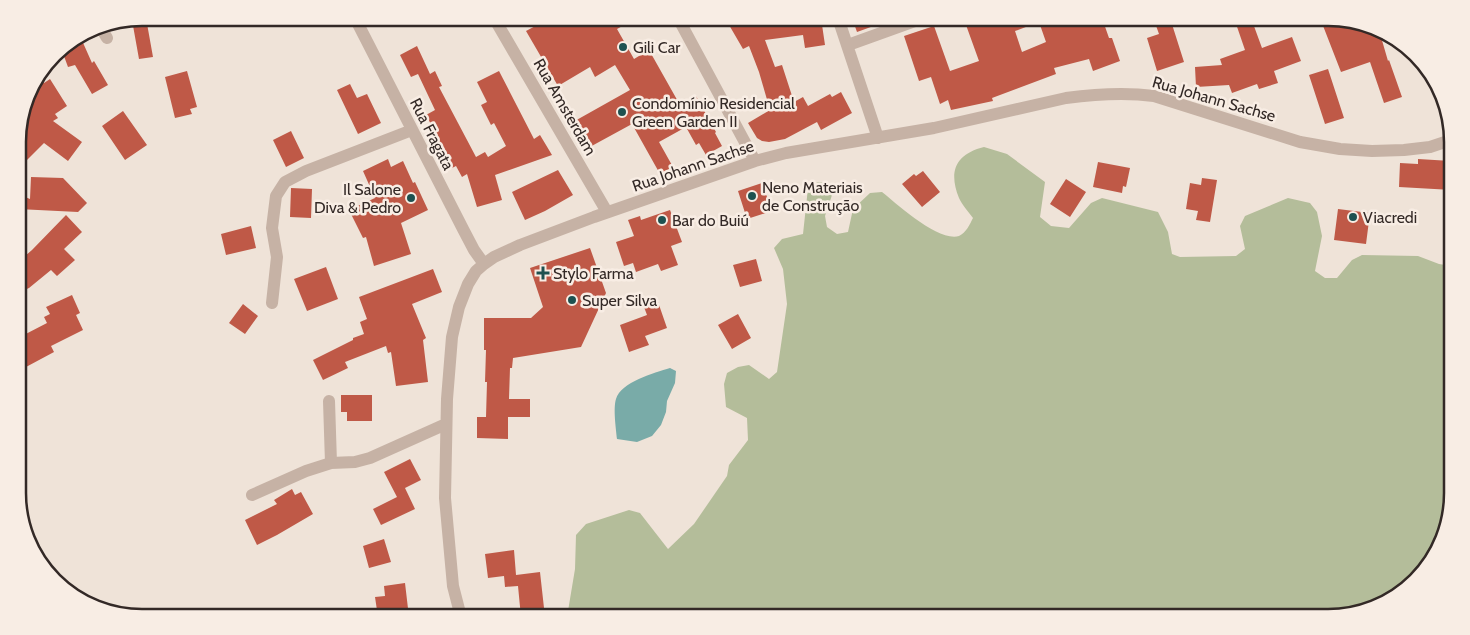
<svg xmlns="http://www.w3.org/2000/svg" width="1470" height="635" viewBox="0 0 1470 635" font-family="Cabin,sans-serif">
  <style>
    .green { fill: #b4bd9a }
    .water { fill: #79aba8 }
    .building { fill: #bf5947; fill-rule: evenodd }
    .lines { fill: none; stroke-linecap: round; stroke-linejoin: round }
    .minor { stroke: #c6b2a5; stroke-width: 12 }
    .poi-dot { fill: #1e5150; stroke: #f8ede4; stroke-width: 2 }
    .labels { text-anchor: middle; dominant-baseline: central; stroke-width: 5; stroke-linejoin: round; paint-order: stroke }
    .poi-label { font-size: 16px; fill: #332926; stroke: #f8ede4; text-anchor: start }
    .street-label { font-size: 16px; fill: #332926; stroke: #f8ede4 }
    .rim { fill: none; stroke: #332926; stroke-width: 2.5 }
  </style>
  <rect width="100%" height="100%" fill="#efe3d8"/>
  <path class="green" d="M984,147L1007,154L1045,182L1040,217L1051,226L1069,228L1091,203L1102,198L1158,212L1168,232L1172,254L1180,257L1236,256L1245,249L1240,226L1245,216L1288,198L1310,203L1317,212L1322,236L1315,271L1325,278H1337L1352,260L1362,255L1418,256L1439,264L1452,266V493L1443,540L1403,592L1335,617H567L575,569L576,535L586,524L629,510L640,513L668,549L694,524L727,476L729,465L748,440L747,418L726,407L724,384L727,373L738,367L749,365L769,379L777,372L787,304L783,269L774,248L782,239L803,234L808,188L818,182L830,184L832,195L825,216L827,227L837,234L848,232L853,209L870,193L882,192C897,204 938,242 959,236C966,233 970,224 973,218C968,211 962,205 959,198C948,171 956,154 984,147Z"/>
  <path class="water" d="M670,368L676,371L675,383L667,401L666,412L661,425L652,436L637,442L617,439C616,429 613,408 616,399C621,382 654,373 670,368Z"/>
  <path class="building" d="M143,18H146L153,57L139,59L132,20Z
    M538,18H637L617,29L634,59L649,50L680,105L696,96L716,132L715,133L722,146L706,155L699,143L696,145L686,127L659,142L673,167L660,174L632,124L588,148L573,122L630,90L615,65L595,77L590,67L558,86L526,31L541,23Z
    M725,18H764L768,24L821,18L825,45L805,48L803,35L765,40L775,67L782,65L794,102L803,97L808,106L830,94L832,97L841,92L852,113L821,130L817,122L785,139L769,142L762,141L757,138L748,123L770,110L759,72L749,46L743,49Z
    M852,18H892L893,19L857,32Z
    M987,18H1102L1109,38H1112L1120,61L1093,71L1089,59L1054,68L1056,74L992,98L993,101L951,110L948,100L940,104L931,77L919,81L904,36L934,26L950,71L979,61L966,25ZM1039,22L1046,42L1022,52L1015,31Z
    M1164,18H1170L1184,62L1157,71L1147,38L1159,34L1154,20Z
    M1234,18H1251L1262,48L1292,37L1301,61L1274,71L1278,83L1259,89L1257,84L1232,93L1229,85L1196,87L1195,67L1222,65L1220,59L1245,50Z
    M1320,18H1327L1375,27L1379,30L1388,61L1389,60L1402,97L1384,103L1370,62L1341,72Z
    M80,36L92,63L94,61L108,85L92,94L75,65L68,67L61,48Z
    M417,46L430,74L435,71L442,86L439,87L476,157L485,152L488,157L506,146L494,123L491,125L481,105L487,102L477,82L499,71L534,139L540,135L552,155L495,175L502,200L477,207L467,174L462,177L456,166L450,169L429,130L433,128L426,115L435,110L418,74L411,77L400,55Z
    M1328,69L1344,118L1325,124L1309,75Z
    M187,71L197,107L190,109L192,114L175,118L165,77Z
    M39,76L44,83L50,79L67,106L55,114L58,118L53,121L82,142L68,161L44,143L18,169V134L31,87Z
    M350,84L357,98L367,94L381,123L358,134L337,90Z
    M123,111L147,145L125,160L102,126Z
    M291,131L304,158L286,167L273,140Z
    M388,159L391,167L403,161L413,183L415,182L428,210L401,223L411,254L374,266L366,237L363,238L349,210L375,198L363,171Z
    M1418,159L1451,161L1452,190L1399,187L1400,163L1418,164Z
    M1098,162L1130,168L1126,187L1123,186L1122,193L1093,187Z
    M558,170L573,195L545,211L525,220L512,192Z
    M923,171L940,192L922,207L902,184L914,174L916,176Z
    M31,177L63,178L87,203L78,212L18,209V194L30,199Z
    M1202,178L1217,180L1210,222L1196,220L1198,211L1186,209L1190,183L1201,185Z
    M1066,179L1086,192L1070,217L1050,204Z
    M762,183L772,211L747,219L738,191Z
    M291,188L312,189L311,218L290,217Z
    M1338,209L1370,213L1366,244L1334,240Z
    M670,210L682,242L671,246L678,265L661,271L658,264L636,272L633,263L624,266L616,242L634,236L628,220L640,216L641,220Z
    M66,215L82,232L64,249L75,260L57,276L51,270L29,288L18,293V262L32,250Z
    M251,226L256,248L226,255L221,234Z
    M590,248L606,293L581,347L513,358L512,368H510L509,399H530V417H508V439L477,438V417H486L487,382H485L486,350H484V318H531L543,307L530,268Z
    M756,259L762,281L740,287L733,265Z
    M326,267L338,299L307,311L294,279Z
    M433,269L442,292L412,304L426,338L423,340L428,382L396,386L391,352L388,353L386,346L345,362L348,368L323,380L313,360L353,340V338L364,334L360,322L367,319L359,297Z
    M72,295L80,313L76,315L83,330L51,346L54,352L26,367L18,351V338L47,323L44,317L50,314L46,307Z
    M658,302L667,328L645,336L649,345L629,352L620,325L647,315L644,307Z
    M243,304L258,316L245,334L229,323Z
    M738,314L751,338L732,349L718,325Z
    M341,395H372V421H347V412H341Z
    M410,459L421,480L405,488L415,509L381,525L373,509L397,497L384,472Z
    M292,489L295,495L301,492L313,514L277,535L257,545L245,520L277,504L274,500Z
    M384,539L391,562L369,568L363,546Z
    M514,550L516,575L540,572L545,617H521L518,586L505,587L504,576L488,578L485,554Z
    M405,583L409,617H378L375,597L385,596L384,586Z"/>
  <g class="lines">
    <path class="minor" d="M355,18L463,229L474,250L484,264
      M494,18L607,212
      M678,18L755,161
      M838,18L878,138
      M100,26L107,38
      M848,45L923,18
      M272,303L277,257L272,228L276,196L285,182L306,171L412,130
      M329,401L331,463
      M252,495L306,471L331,463L355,462L370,458L446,424
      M461,617L453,586L445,498L447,399L452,337L459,307L468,284L476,271L484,264L494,257L520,245L594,217L755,161L786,153L934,128L1066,98C1096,94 1124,92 1154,96L1300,142L1340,149L1372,151L1404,150L1430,147L1451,140"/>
  </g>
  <g class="poi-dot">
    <circle cx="623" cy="47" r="5"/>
    <circle cx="622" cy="112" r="5"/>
    <circle cx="752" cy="196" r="5"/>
    <circle cx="411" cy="198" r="5"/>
    <circle cx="1353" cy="217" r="5"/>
    <circle cx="662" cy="220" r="5"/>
    <path d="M540.5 265.5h5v5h5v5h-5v5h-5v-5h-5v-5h5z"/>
    <circle cx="572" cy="300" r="5"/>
  </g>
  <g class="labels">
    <g class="poi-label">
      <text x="633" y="47">Gili Car</text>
      <text x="632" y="103">Condomínio Residencial<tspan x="632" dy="18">Green Garden II</tspan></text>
      <text x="762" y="187">Neno Materiais<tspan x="762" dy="18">de Construção</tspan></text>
      <text x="401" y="189" text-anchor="end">Il Salone<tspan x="401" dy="18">Diva &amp; Pedro</tspan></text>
      <text x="1363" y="217">Viacredi</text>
      <text x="672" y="220">Bar do Buiú</text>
      <text x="553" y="273">Stylo Farma</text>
      <text x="582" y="300">Super Silva</text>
    </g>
    <g class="street-label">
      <text transform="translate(1214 99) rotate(16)">Rua Johann Sachse</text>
      <text transform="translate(565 107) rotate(60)">Rua Amsterdam</text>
      <text transform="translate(432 134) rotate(63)">Rua Fragata</text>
      <text transform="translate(693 166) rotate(-19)">Rua Johann Sachse</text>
    </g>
  </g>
  <path d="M0 0H1470V635H0ZM142 26H1328A116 116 0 0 1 1444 142V493A116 116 0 0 1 1328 609H142A116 116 0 0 1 26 493V142A116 116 0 0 1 142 26Z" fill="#f8ede4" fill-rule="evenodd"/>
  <path class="rim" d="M142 26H1328A116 116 0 0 1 1444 142V493A116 116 0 0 1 1328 609H142A116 116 0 0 1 26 493V142A116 116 0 0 1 142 26Z"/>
</svg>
